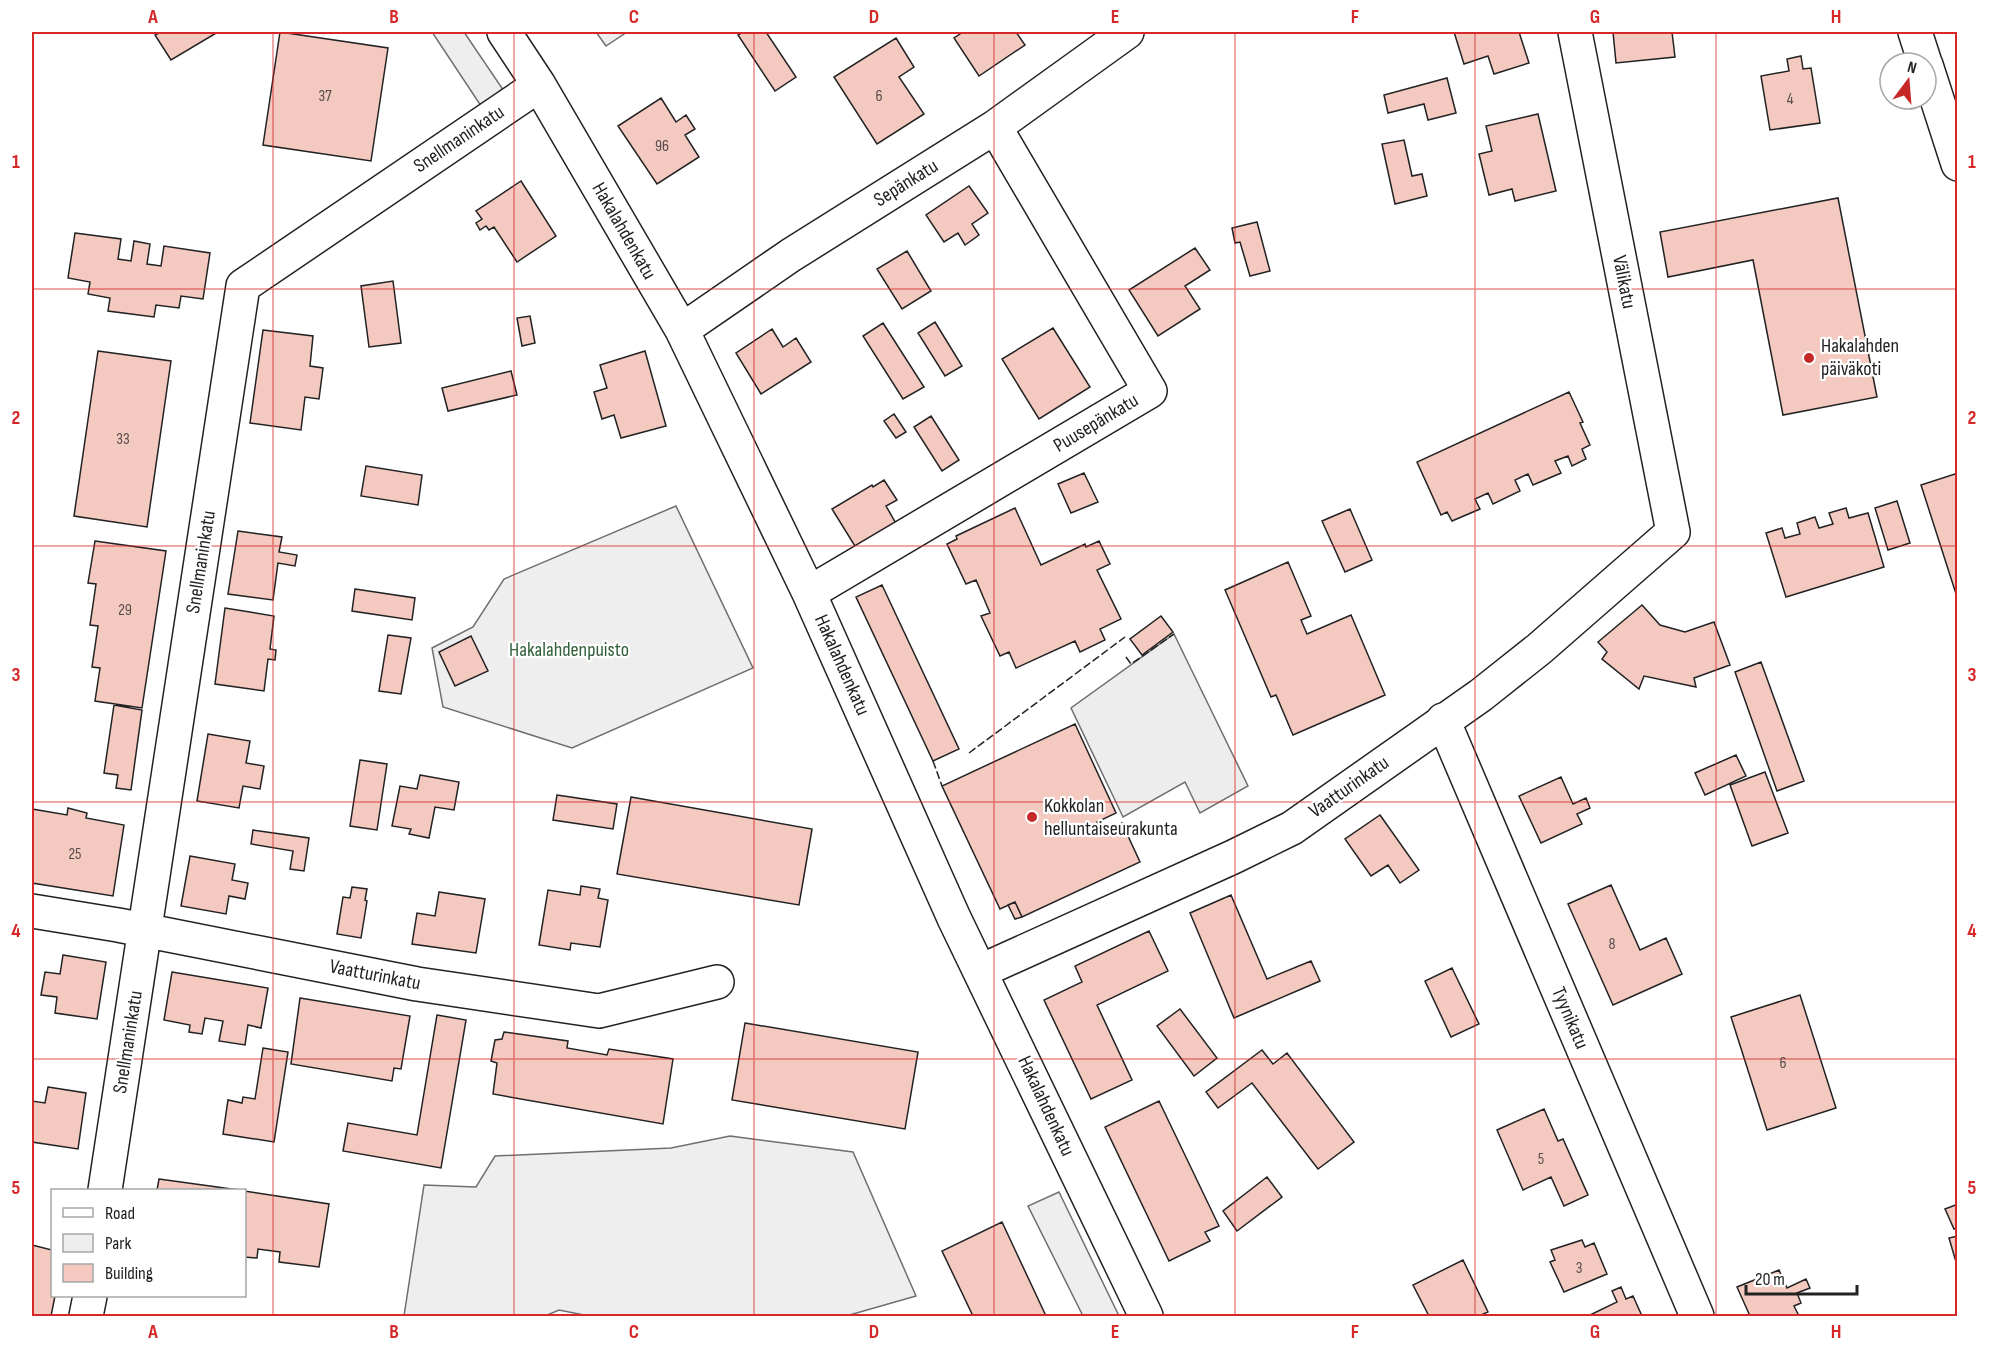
<svg xmlns="http://www.w3.org/2000/svg" width="1989" height="1348" viewBox="0 0 1989 1348" font-family="'Sofia Sans Condensed',sans-serif">
  <style>
    .green { fill: #eee; stroke: #6f6f6f; stroke-width: 1.5 }
    .parking { fill: #ededed; stroke: #6f6f6f; stroke-width: 1.5 }
    .building { fill: #f3c9c0; stroke: #222; stroke-width: 1.5 }
    .lines { fill: none; stroke-linecap: round; stroke-linejoin: round }
    .minor-casing { stroke: #222; stroke-width: 36 }
    .minor { stroke: #fff; stroke-width: 33 }
    .fence { stroke: #222; stroke-width: 1.5; stroke-dasharray: 8 3; stroke-linecap: butt }
    .grid { fill: none; stroke: #d62828; stroke-width: 1.5; stroke-opacity: 0.55 }
    .poi-dot { fill: #c62828; stroke: #fff; stroke-width: 2 }
    .labels { text-anchor: middle; dominant-baseline: central; stroke-width: 4.5; stroke-linejoin: round; paint-order: stroke }
    .number-label { font-size: 16px; fill: #564c4a }
    .street-label { font-size: 20px; fill: #222; stroke: #fff }
    .poi-label { font-size: 20px; fill: #222; stroke: #fff; text-anchor: start }
    .park-label { font-size: 20px; fill: #2f5e38; stroke: #fff }
    .neatline { fill: none; stroke: #d62828; stroke-width: 2 }
    .grid-label { font-size: 20px; text-anchor: middle; font-weight: bold; fill: #d62828 }
  </style>
  <rect width="100%" height="100%" fill="#fff"/>
  <path class="green" d="M432,32H464L508,97L485,112Z
    M676,506L753,668L572,748L443,707L432,648L473,627L504,579Z
    M730,1136L853,1152L916,1296L846,1316H589L559,1310L545,1316H404L424,1185L476,1187L495,1156L671,1148Z
    M1059,1192L1119,1316H1083L1028,1206Z"/>
  <path class="parking" d="M596,32H627L606,46Z
    M1174,634L1248,786L1200,813L1185,782L1123,817L1071,708Z"/>
  <path class="building" d="M161,32H218L171,60L155,35Z
    M280,32L388,48L371,161L263,145Z
    M743,32H766L796,77L775,91L738,35Z
    M958,32H1016L1025,45L979,76L954,38L960,34Z
    M1454,32H1519L1529,63L1494,74L1488,56L1464,64Z
    M1613,32H1672L1675,57L1616,63Z
    M896,38L914,67L899,77L924,114L877,144L834,77Z
    M1801,56L1803,69L1811,68L1820,123L1770,130L1761,76L1789,71L1787,59Z
    M1447,78L1456,113L1428,120L1424,104L1388,113L1384,95Z
    M661,98L676,122L686,115L695,129L685,135L699,157L657,184L618,126Z
    M1538,114L1556,191L1515,201L1512,189L1489,195L1479,154L1492,151L1486,126Z
    M1404,140L1412,176L1422,174L1427,196L1395,204L1382,144Z
    M521,181L556,236L517,262L494,227L489,230L486,226L480,230L476,223L482,219L476,211Z
    M969,186L988,213L972,224L979,235L965,245L958,233L944,242L926,215Z
    M1838,198L1877,397L1783,415L1753,260L1668,277L1660,232Z
    M1257,222L1270,271L1250,276L1240,242L1235,243L1232,228Z
    M75,233L121,239L118,259L131,261L134,241L150,244L147,264L161,266L164,246L210,253L203,299L181,296L179,308L156,305L154,317L108,311L110,298L88,294L90,282L68,278Z
    M1195,248L1210,270L1185,286L1200,309L1158,336L1129,290Z
    M907,251L931,291L902,309L877,269Z
    M393,281L401,343L369,347L361,286Z
    M530,316L535,343L522,346L517,318Z
    M935,322L962,366L945,376L918,333Z
    M883,323L924,387L903,399L863,336Z
    M1053,328L1090,387L1039,419L1002,359Z
    M772,329L783,347L796,338L811,362L761,394L736,353Z
    M263,330L313,336L310,366L323,368L319,399L305,397L301,430L250,423Z
    M98,351L171,361L147,527L74,516Z
    M645,351L666,426L621,438L614,415L602,419L594,392L607,388L600,365Z
    M511,371L517,395L448,411L442,388Z
    M1569,392L1583,422L1580,423L1590,445L1582,449L1586,459L1572,466L1568,456L1555,461L1561,473L1533,485L1528,474L1515,480L1520,491L1493,504L1488,493L1475,499L1480,509L1452,521L1447,512L1441,515L1417,462Z
    M894,414L906,432L896,438L884,421Z
    M931,416L959,460L942,471L914,427Z
    M366,466L422,475L418,505L361,496Z
    M1084,473L1098,502L1071,513L1058,484Z
    M1958,473V600L1921,485Z
    M884,480L897,500L886,506L898,527L858,551L832,509L872,485L873,487Z
    M1897,501L1910,543L1888,550L1875,508Z
    M1015,508L1041,565L1085,544L1086,547L1099,541L1110,564L1097,570L1121,619L1100,629L1105,640L1080,652L1075,641L1016,668L1009,652L1000,656L981,616L990,613L976,580L966,584L947,544L957,539L956,536Z
    M1846,508L1849,518L1868,513L1884,567L1786,597L1766,533L1782,528L1785,538L1800,534L1797,523L1815,517L1819,528L1833,524L1829,513Z
    M1350,509L1372,560L1345,572L1322,521Z
    M238,531L282,537L279,552L297,555L295,566L278,563L273,600L228,594Z
    M95,541L166,551L142,708L95,701L100,668L92,667L98,626L90,625L96,584L88,583Z
    M1288,562L1311,616L1301,620L1307,634L1351,615L1385,695L1293,735L1276,695L1271,697L1225,590Z
    M882,585L959,749L933,761L856,597Z
    M355,589L415,598L412,620L352,611Z
    M1642,605L1660,625L1685,632L1714,622L1730,665L1694,678L1696,687L1644,676L1639,689L1602,659L1607,652L1598,642Z
    M225,608L274,616L270,649L276,650L275,660L268,659L264,691L215,684Z
    M1161,616L1173,632L1142,655L1130,639Z
    M388,635L411,638L401,694L379,691Z
    M471,636L488,671L455,686L439,652Z
    M1761,662L1804,781L1777,791L1735,672Z
    M114,705L142,710L131,790L116,788L118,775L104,773Z
    M1075,724L1116,813L1097,822L1102,833L1122,823L1140,862L1022,917L1015,902L1000,909L942,786Z
    M208,734L250,741L246,763L264,766L260,789L243,786L239,808L197,801Z
    M1736,755L1746,776L1705,795L1695,773Z
    M360,760L387,764L377,830L350,826Z
    M1765,772L1788,833L1752,846L1730,785Z
    M420,775L459,782L454,810L435,807L429,838L409,834L411,829L392,826L400,786L417,789Z
    M1561,777L1573,804L1586,798L1590,808L1577,814L1582,824L1541,843L1519,796Z
    M557,795L617,804L613,829L553,820Z
    M631,797L812,829L799,905L617,874Z
    M68,808L87,813L86,818L124,825L113,896L32,883V809L67,815Z
    M1380,815L1419,870L1400,883L1388,865L1371,876L1345,839Z
    M253,830L309,838L304,871L290,869L293,851L251,844Z
    M190,856L235,864L232,880L248,883L245,899L229,896L226,914L181,906Z
    M1611,885L1640,950L1666,938L1682,974L1613,1005L1568,904Z
    M581,886L600,889L598,898L608,900L600,947L571,943L570,950L539,945L548,890L580,895Z
    M352,887L367,889L365,900L367,901L361,938L337,934L343,897L350,898Z
    M439,892L485,899L476,953L412,944L417,913L435,916Z
    M1231,895L1267,979L1311,961L1320,981L1234,1018L1190,913Z
    M1015,902L1022,917L1015,919L1008,905Z
    M1149,931L1168,971L1097,1005L1132,1080L1091,1099L1044,1000L1082,982L1075,966Z
    M63,955L106,962L97,1019L55,1013L57,997L41,995L45,972L60,974Z
    M1452,968L1479,1024L1451,1037L1425,981Z
    M172,972L268,988L261,1028L248,1025L245,1045L219,1041L223,1021L205,1018L202,1034L189,1032L190,1025L164,1020Z
    M1800,995L1836,1108L1767,1130L1731,1017Z
    M300,998L410,1016L401,1069L394,1068L392,1081L291,1064Z
    M1180,1009L1217,1058L1194,1076L1157,1026Z
    M437,1015L466,1020L441,1168L343,1151L348,1123L417,1135Z
    M745,1023L918,1052L905,1129L732,1100Z
    M504,1032L568,1041L567,1048L607,1055L609,1049L673,1059L663,1124L493,1094L497,1063L491,1061L495,1040L502,1039Z
    M263,1048L288,1052L274,1142L223,1134L228,1100L242,1103L243,1097L255,1099Z
    M1262,1050L1273,1064L1287,1053L1354,1142L1318,1169L1252,1083L1218,1108L1206,1092Z
    M48,1087L86,1093L78,1149L32,1142V1101L45,1103Z
    M1159,1101L1219,1226L1205,1232L1210,1241L1169,1261L1105,1127Z
    M1544,1109L1558,1141L1563,1139L1588,1195L1564,1206L1551,1177L1523,1190L1497,1130Z
    M1267,1177L1282,1197L1237,1231L1223,1211Z
    M159,1179L239,1190H157Z
    M244,1191L329,1204L319,1267L279,1262L280,1252L258,1249L257,1258L244,1257Z
    M1958,1204V1228L1954,1229L1945,1209Z
    M1002,1222L1046,1316H973L942,1251Z
    M1958,1236V1261L1956,1262L1949,1238Z
    M1582,1240L1585,1247L1594,1243L1607,1274L1564,1292L1550,1262L1555,1260L1551,1250Z
    M32,1245L52,1250V1296H55L51,1316H32Z
    M1463,1260L1488,1312L1479,1316H1429L1413,1285Z
    M1779,1270L1787,1288L1806,1279L1810,1288L1797,1293L1801,1303L1794,1306L1799,1316H1750L1737,1287Z
    M1621,1287L1626,1299L1633,1296L1642,1316H1590V1315L1617,1302L1612,1291Z"/>
  <g class="lines">
    <defs>
      <path id="minor" d="M504,32L539,85L682,330L809,593L954,918L1146,1316
        M1915,32L1925,63
        M1926,65L1958,164
        M682,330L791,255L995,127L1127,32
        M809,593L1150,391L995,127
        M1443,720L1697,1316
        M32,911L118,925L417,984L599,1011L717,982
        M981,971L1233,857L1292,828L1481,695L1539,649L1673,532L1575,32
        M105,1190L243,286L539,85
        M86,1316L90,1296"/>
    </defs>
    <use href="#minor" class="minor-casing"/>
    <use href="#minor" class="minor"/>
    <path class="fence" d="M1126,657L1131,664L1174,634
      M969,753L1125,637
      M933,761L942,786"/>
  </g>
  <path class="grid" d="M273,32V1316M514,32V1316M754,32V1316M994,32V1316M1235,32V1316M1475,32V1316M1716,32V1316M32,289H1958M32,546H1958M32,802H1958M32,1059H1958"/>
  <g class="poi-dot">
    <circle cx="1809" cy="358" r="6"/>
    <circle cx="1032" cy="817" r="6"/>
  </g>
  <g class="labels">
    <g class="number-label">
      <text x="325" y="96">37</text>
      <text x="879" y="96">6</text>
      <text x="1790" y="99">4</text>
      <text x="662" y="146">96</text>
      <text x="123" y="439">33</text>
      <text x="125" y="610">29</text>
      <text x="75" y="854">25</text>
      <text x="1612" y="944">8</text>
      <text x="1783" y="1063">6</text>
      <text x="1541" y="1159">5</text>
      <text x="1579" y="1268">3</text>
    </g>
    <g class="street-label">
      <text transform="translate(459 139) rotate(-34)">Snellmaninkatu</text>
      <text transform="translate(906 183) rotate(-32)">Sepänkatu</text>
      <text transform="translate(624 231) rotate(60)">Hakalahdenkatu</text>
      <text transform="translate(1624 282) rotate(79)">Välikatu</text>
      <text transform="translate(1096 423) rotate(-31)">Puusepänkatu</text>
      <text transform="translate(201 562) rotate(-81)">Snellmaninkatu</text>
      <text transform="translate(842 665) rotate(66)">Hakalahdenkatu</text>
      <text transform="translate(1349 787) rotate(-35)">Vaatturinkatu</text>
      <text transform="translate(375 975) rotate(11)">Vaatturinkatu</text>
      <text transform="translate(1570 1018) rotate(67)">Tyynikatu</text>
      <text transform="translate(128 1042) rotate(-81)">Snellmaninkatu</text>
      <text transform="translate(1046 1106) rotate(65)">Hakalahdenkatu</text>
    </g>
    <g class="poi-label">
      <text x="1821" y="346">Hakalahden<tspan x="1821" dy="23">päiväkoti</tspan></text>
      <text x="1044" y="806">Kokkolan<tspan x="1044" dy="23">helluntaiseurakunta</tspan></text>
    </g>
    <g class="park-label">
      <text x="569" y="650">Hakalahdenpuisto</text>
    </g>
  </g>
  <rect width="1989" height="1348" fill="none" stroke="#ffffff" stroke-width="66"/>
  <rect x="51" y="1189" width="195" height="108" fill="#ffffff" stroke="#a7a7a7" stroke-width="1.5"/>
  <rect x="63" y="1208" width="30" height="9" fill="#ffffff" stroke="#a7a7a7" stroke-width="1.5"/>
  <text x="105" y="1219" font-size="18" fill="#222222">Road</text>
  <rect x="63" y="1234" width="30" height="18" fill="#eeeeee" stroke="#a7a7a7" stroke-width="1.5"/>
  <text x="105" y="1249" font-size="18" fill="#222222">Park</text>
  <rect x="63" y="1264" width="30" height="18" fill="#f3c9c0" stroke="#a7a7a7" stroke-width="1.5"/>
  <text x="105" y="1279" font-size="18" fill="#222222">Building</text>
  <g transform="translate(1908 81) rotate(16)"><circle r="28" fill="#ffffff" stroke="#a7a7a7" stroke-width="1.5"/>
  <path d="M0-4.5L10 22L0 15L-10 22Z" fill="#c62828"/>
  <text y="-9" font-size="16" font-weight="bold" text-anchor="middle" fill="#222222">N</text>
  </g>
  <path d="M1746 1285v9h111v-9" fill="none" stroke="#222222" stroke-width="3"/>
  <text x="1755" y="1285" font-size="18" fill="#222222" stroke="#ffffff" stroke-width="4.5" paint-order="stroke">20 m</text>
  <rect x="33" y="33" width="1923" height="1282" class="neatline"/>
  <g class="grid-label">
    <text x="153" y="23">A</text>
    <text x="394" y="23">B</text>
    <text x="634" y="23">C</text>
    <text x="874" y="23">D</text>
    <text x="1115" y="23">E</text>
    <text x="1355" y="23">F</text>
    <text x="1595" y="23">G</text>
    <text x="1836" y="23">H</text>
    <text x="16" y="168">1</text>
    <text x="1972" y="168">1</text>
    <text x="16" y="424">2</text>
    <text x="1972" y="424">2</text>
    <text x="16" y="681">3</text>
    <text x="1972" y="681">3</text>
    <text x="16" y="937">4</text>
    <text x="1972" y="937">4</text>
    <text x="16" y="1194">5</text>
    <text x="1972" y="1194">5</text>
    <text x="153" y="1338">A</text>
    <text x="394" y="1338">B</text>
    <text x="634" y="1338">C</text>
    <text x="874" y="1338">D</text>
    <text x="1115" y="1338">E</text>
    <text x="1355" y="1338">F</text>
    <text x="1595" y="1338">G</text>
    <text x="1836" y="1338">H</text>
  </g>
</svg>
